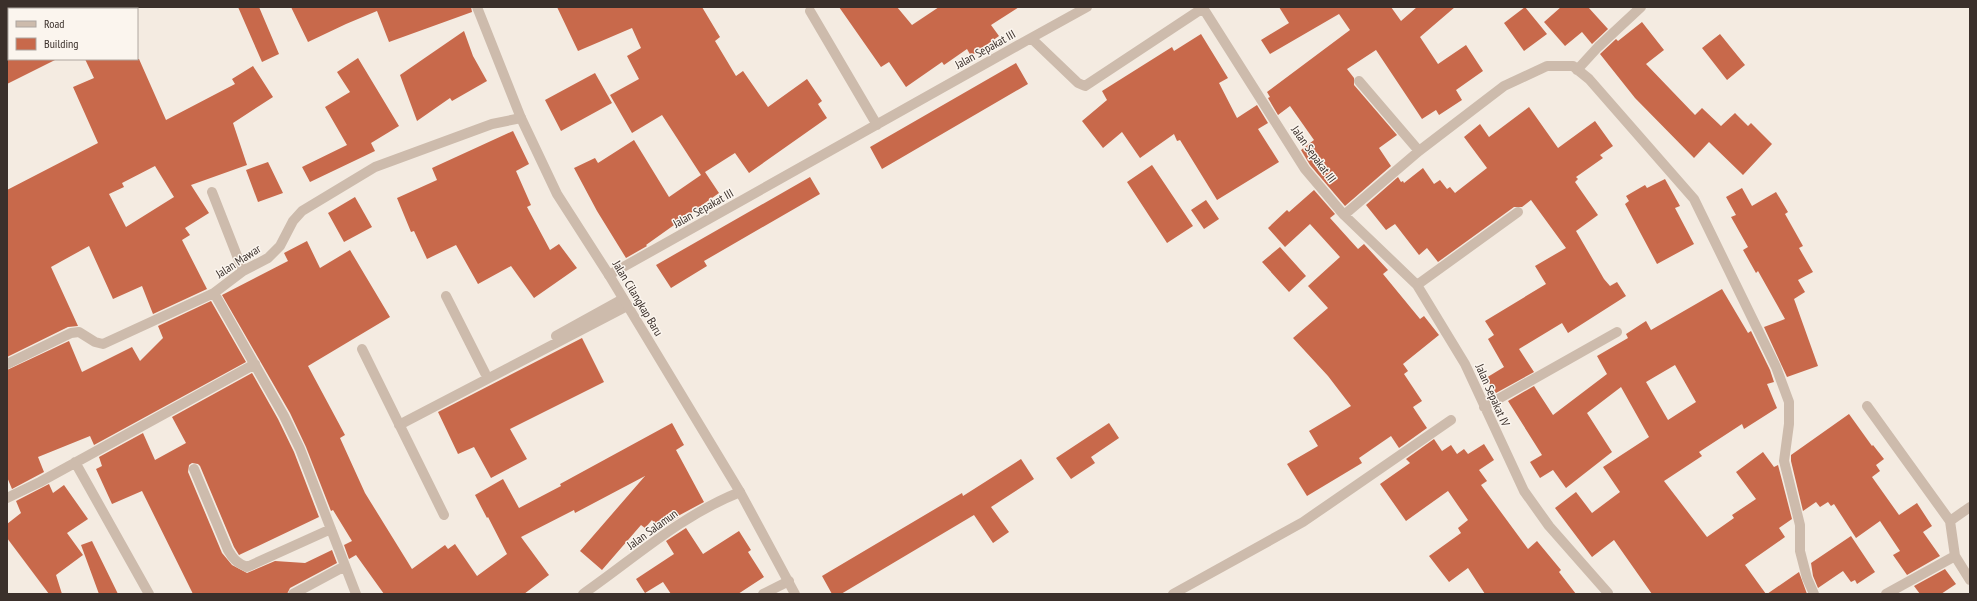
<svg xmlns="http://www.w3.org/2000/svg" width="1977" height="601" viewBox="0 0 1977 601" font-family="'PT Sans Narrow',sans-serif">
  <style>
    .building { fill: #c8694b; fill-rule: evenodd }
    .lines { fill: none; stroke-linecap: round; stroke-linejoin: round }
    .minor { stroke: #cdbbac; stroke-width: 10 }
    .tertiary { stroke: #cdbbac; stroke-width: 10 }
    .labels { text-anchor: middle; dominant-baseline: central; stroke-width: 3; stroke-linejoin: round; paint-order: stroke }
    .street-label { font-size: 12px; fill: #3b302b; stroke: #fbf5ee }
  </style>
  <rect width="100%" height="100%" fill="#f4ebe1"/>
  <path class="building" d="M238,7H259L279,54L262,62Z
    M291,7H471L472,12L389,42L377,11L346,24L308,42Z
    M557,7H702L720,37L715,41L736,76L743,71L768,107L807,79L822,101L818,104L827,118L749,173L735,153L705,172L719,193L646,245L647,246L626,258L597,211L574,168L595,158L598,163L634,140L669,197L701,175L662,115L632,133L610,95L639,79L627,56L641,48L632,28L578,51Z
    M839,7H897L912,25L939,7H1019L991,25L999,36L971,56L967,49L944,65L942,62L906,87L889,62L881,67Z
    M1279,7H1391L1401,21L1417,7H1455L1420,37L1438,64L1466,45L1483,71L1456,90L1462,100L1439,115L1436,110L1422,119L1376,50L1347,69L1354,78V85L1397,135L1379,148L1391,166L1345,206L1310,165L1301,150L1314,140L1290,106L1278,115L1268,98L1270,97L1267,92L1350,30L1339,14L1270,54L1261,40L1289,23Z
    M1525,7L1547,34L1524,51L1504,23Z
    M1561,7H1588L1608,29L1592,44L1582,32L1565,46L1544,22Z
    M1642,22L1664,50L1646,64L1695,115L1702,108L1721,126L1735,113L1748,126L1751,123L1772,144L1743,175L1709,142L1694,158L1635,98L1600,54L1616,39L1618,41Z
    M464,31L473,56L487,81L452,101L450,98L417,121L400,75Z
    M1201,34L1228,78L1219,83L1237,118L1257,105L1268,123L1258,129L1279,162L1217,200L1180,140L1177,141L1174,134L1140,158L1122,132L1103,148L1082,121L1107,100L1102,91L1172,47L1174,51Z
    M1720,34L1745,65L1727,80L1702,48Z
    M358,58L399,126L371,143L375,151L310,182L302,167L347,145L325,107L350,92L337,72Z
    M7,59H57L7,84Z
    M85,59H139L166,120L235,84L232,79L253,66L273,97L233,123L247,165L191,185L209,213L185,228L190,235L182,240L207,289L153,314L142,286L113,299L89,246L51,267L78,326L68,327L7,357V190L98,143L73,87L94,78ZM155,166L174,197L126,227L109,194L124,187L122,183Z
    M1016,63L1028,84L882,169L870,147Z
    M595,73L612,103L561,131L545,100Z
    M1529,107L1558,148L1595,121L1613,146L1600,155L1603,158L1576,177L1578,179L1575,182L1598,215L1576,231L1604,279L1610,286L1617,282L1626,296L1568,333L1562,323L1519,349L1534,372L1496,393L1486,378L1504,367L1488,339L1494,335L1485,321L1546,284L1535,266L1566,248L1531,200L1522,207H1514L1438,262L1427,248L1419,255L1395,224L1386,230L1366,205L1398,177L1401,182L1403,181L1404,183L1423,168L1434,184L1440,180L1447,189L1450,187L1455,193L1487,168L1464,137L1480,124L1489,137Z
    M513,131L529,164L516,171L531,205L527,207L550,250L559,244L577,268L534,298L511,266L478,284L456,245L427,259L414,231L411,232L397,198L437,180L432,168Z
    M268,162L283,193L258,202L246,170Z
    M1152,165L1193,226L1167,243L1127,182Z
    M810,177L820,194L704,261L707,266L671,288L656,265Z
    M1665,179L1680,206L1675,208L1694,244L1657,264L1625,204L1629,201L1626,196L1645,185L1647,188Z
    M1742,188L1752,206L1776,192L1788,212L1785,214L1803,246L1799,248L1813,272L1798,280L1805,292L1794,299L1818,366L1787,377L1764,327L1785,319L1758,271L1756,273L1743,250L1748,247L1731,217L1736,215L1726,197Z
    M1314,190L1335,214L1330,218L1358,249L1364,244L1388,270L1383,274L1420,319L1424,316L1439,335L1403,364L1408,371L1404,374L1422,401L1413,407L1427,428L1399,448L1391,436L1359,458L1362,463L1307,496L1287,464L1318,446L1309,431L1351,406L1328,376L1293,338L1328,308L1308,286L1340,257L1310,224L1285,247L1268,228L1287,210L1289,212Z
    M355,197L372,227L344,242L328,213Z
    M1206,200L1219,219L1204,229L1191,210Z
    M307,241L320,268L350,250L390,317L308,366L345,435L340,438L365,493L412,569L445,545L448,549L455,544L477,576L507,554L488,517L487,518L475,495L503,479L519,508L561,486L560,484L672,423L684,445L676,450L704,502L678,516L679,517L659,530L652,520L645,528L641,525L602,570L580,551L645,476L575,513L574,510L521,537L549,575L524,594H384L356,555L349,559L344,545L352,541L333,510L331,511L306,447L290,413L222,295L288,261L284,253Z
    M1280,247L1306,276L1289,292L1262,262Z
    M1722,289L1748,333L1751,331L1770,370L1774,382L1767,384L1777,408L1744,429L1742,424L1699,452L1702,456L1664,481L1707,537L1734,518L1732,515L1756,499L1736,472L1763,452L1774,467L1778,465L1792,519L1779,528L1785,537L1745,565L1766,594H1652L1614,540L1592,557L1555,508L1576,492L1592,513L1620,492L1603,467L1649,437L1621,387L1587,413L1612,452L1566,488L1553,470L1540,478L1530,462L1542,455L1508,401L1534,386L1553,415L1607,374L1597,356L1628,338L1626,334L1646,321L1651,330ZM1675,365L1696,402L1668,420L1646,382Z
    M211,301L246,362L94,445L90,436L38,457L44,472L12,489L7,477V370L69,341L82,372L132,347L140,361L163,338L158,326Z
    M582,338L604,382L510,429L527,459L491,478L474,447L458,454L438,412Z
    M252,373L278,419L294,452L319,517L239,555L234,547L200,466L198,464L192,463L189,465L188,472L222,553L232,565L247,573L275,561L305,563L332,550L337,563L290,588L287,594H193L142,491L112,504L96,469L102,466L99,457L143,433L155,460L186,443L172,417Z
    M1849,414L1872,446L1873,445L1884,459L1876,465L1880,471L1872,477L1899,515L1917,503L1932,526L1923,532L1940,556L1907,575L1893,555L1900,551L1880,521L1856,538L1834,504L1831,506L1828,502L1820,507L1816,502L1803,511L1791,461V455Z
    M1109,423L1119,438L1091,457L1095,463L1071,479L1056,458Z
    M1434,439L1442,451L1451,445L1457,454L1464,449L1468,454L1484,444L1494,460L1479,470L1487,481L1481,485L1528,549L1537,541L1561,570L1559,572L1576,594H1485L1468,568L1449,582L1429,556L1461,533L1458,528L1468,520L1448,491L1406,521L1380,484L1410,463L1406,459Z
    M1021,459L1034,479L991,507L1009,532L993,543L974,515L841,594H832L822,576L962,493L963,496Z
    M49,484L53,493L64,485L88,519L67,533L83,555L56,575L62,594H49L7,538V524L21,513L16,501Z
    M686,528L703,554L739,531L751,550L748,552L764,577L738,594H671L663,582L645,593L636,579L674,554L666,541Z
    M1851,536L1875,572L1857,584L1855,580L1851,582L1843,571L1818,588L1813,576L1811,563Z
    M92,541L118,594H99L81,545Z
    M1945,569L1956,584L1941,594H1920L1914,586Z
    M1799,572L1807,594H1767Z"/>
  <g class="lines">
    <path class="minor" d="M810,11L877,125
      M1031,38L1087,7
      M1577,70L1598,47L1641,7
      M1359,81L1419,151
      M212,192L243,271
      M1344,215L1419,151L1504,86L1547,66H1573L1589,79L1694,199L1776,367L1789,402V424L1784,461L1800,525V551L1807,578L1814,594
      M609,275L1031,38L1078,83L1085,86L1203,8L1305,169L1344,215L1417,285L1465,364L1524,491L1549,526L1608,593L1606,594
      M1417,285L1518,212
      M446,296L485,373
      M556,336L623,299
      M362,349L444,515
      M7,364L71,333L79,332L95,342L103,344L214,293
      M1867,406L1950,521L1955,556L1970,580
      M1484,407L1617,332
      M399,425L627,306
      M75,462L149,594
      M194,469L228,550C233,559 237,563 247,567L331,529
      M7,498L40,482L255,364
      M1950,521L1970,507
      M293,594L345,566
      M356,594L300,449L284,416L214,293L243,271L268,258L280,246L293,221L302,211L375,167L492,124L521,118
      M583,594C635,558 680,516 740,492
      M763,594L789,581
      M1173,594L1303,522L1451,420
      M1886,594L1955,556"/>
    <path class="tertiary" d="M477,7L521,118L557,194L609,275L740,492L795,594"/>
  </g>
  <g class="labels">
    <g class="street-label">
      <text transform="translate(985 49) rotate(-29)">Jalan Sepakat III</text>
      <text transform="translate(1314 154) rotate(54)">Jalan Sepakat III</text>
      <text transform="translate(703 208) rotate(-29)">Jalan Sepakat III</text>
      <text transform="translate(238 261) rotate(-33)">Jalan Mawar</text>
      <text transform="translate(638 298) rotate(59)">Jalan Cilangkap Baru</text>
      <text transform="translate(1493 395) rotate(66)">Jalan Sepakat IV</text>
      <text transform="translate(652 529) rotate(-36)">Jalan Salamun</text>
    </g>
  </g>
  <rect width="1977" height="601" fill="none" stroke="#3b302b" stroke-width="16"/>
  <rect x="8" y="8" width="130" height="52" fill="#fbf5ee" stroke="#aea6a0"/>
  <rect x="16" y="21" width="20" height="6" fill="#cdbbac" stroke="#aea6a0"/>
  <text x="44" y="28" font-size="12" fill="#3b302b">Road</text>
  <rect x="16" y="38" width="20" height="12" fill="#c8694b" stroke="#aea6a0"/>
  <text x="44" y="48" font-size="12" fill="#3b302b">Building</text>
</svg>
